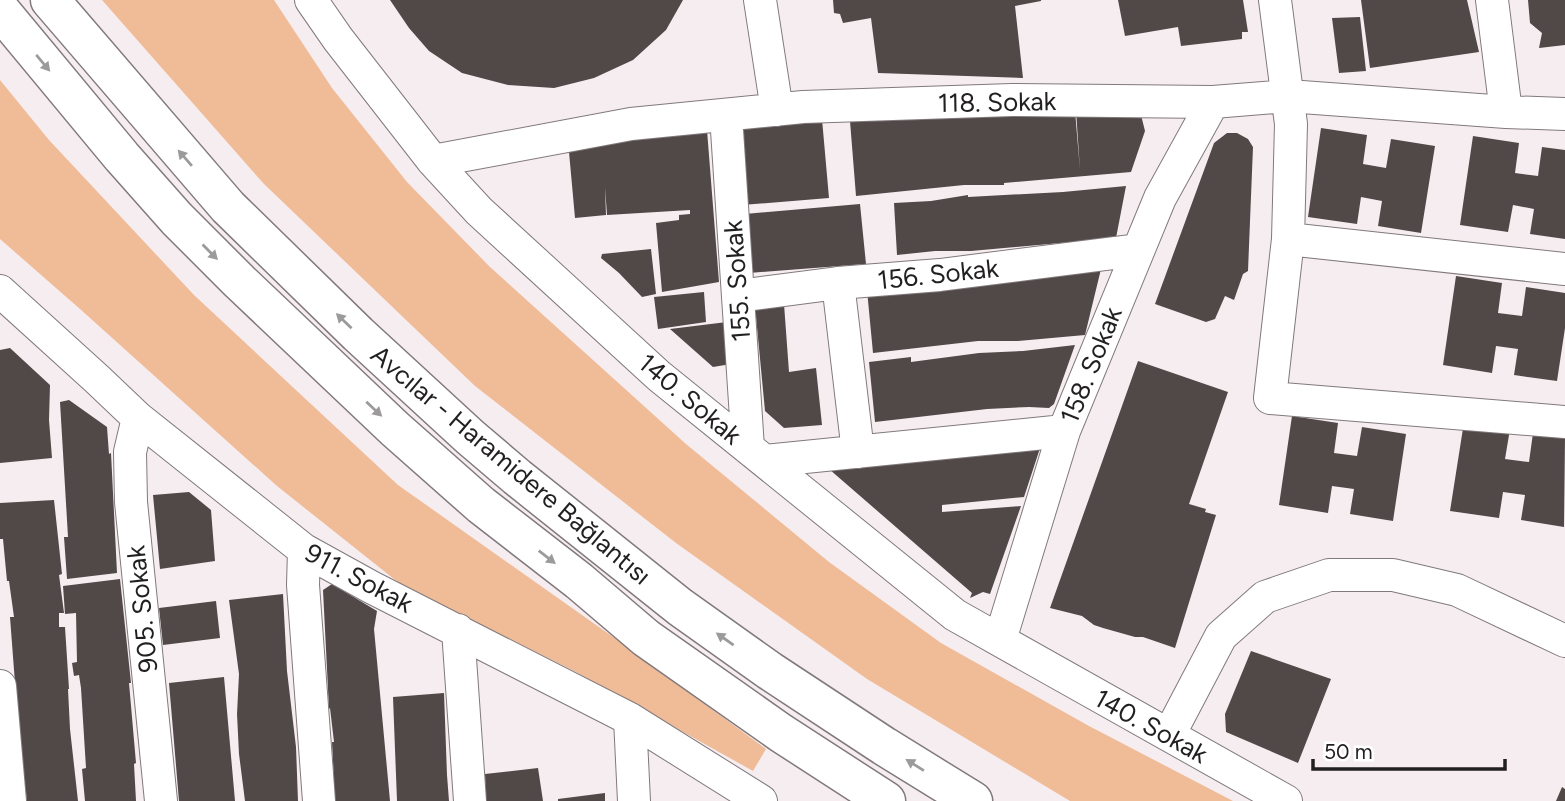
<svg xmlns="http://www.w3.org/2000/svg" width="1565" height="801" viewBox="0 0 1565 801" font-family="Figtree,sans-serif">
  <style>
    .green { fill: #f0bc97 }
    .building { fill: #504948 }
    .lines { fill: none; stroke-linecap: round; stroke-linejoin: round }
    .minor-casing { stroke: #81797c; stroke-width: 34 }
    .highway-casing { stroke: #81797c; stroke-width: 41 }
    .minor { stroke: #fff; stroke-width: 32 }
    .highway { stroke: #fff; stroke-width: 38 }
    .oneway { fill: #9c9a9b }
    .labels { text-anchor: middle; dominant-baseline: central; stroke-width: 7; stroke-linejoin: round; paint-order: stroke }
    .street-label { font-size: 26px; fill: #221f20; stroke: #fff }
  </style>
  <rect width="100%" height="100%" fill="#f6edf1"/>
  <path class="green" d="M102,0H274L332,88L407,182L489,266L686,444L829,562L941,643L1089,726L1233,801H1070L867,679L676,543L475,386L264,184Z
    M0,80L49,140L194,295L398,485L623,644L766,749L753,771L572,670L404,587L277,486L80,309L0,239Z"/>
  <path class="building" d="M390,0H683L666,30L633,60L594,78L554,88L508,85L462,73L429,51L409,28Z
    M833,0H1041V1L1015,6L1023,78L878,73L871,18L843,23L840,14L834,13Z
    M1118,0H1243L1248,32H1242V39L1181,46L1178,27L1125,36Z
    M1361,0H1467L1479,52L1370,68Z
    M1528,0H1565V45L1539,48L1542,33L1530,23Z
    M1360,17L1366,71L1339,73L1332,18Z
    M1075,111L1080,170L1076,111H1140L1145,131L1131,172L1004,183V185H964L856,196L850,121Z
    M822,119L829,198L742,205L739,134L745,126Z
    M1321,128L1367,135L1363,164L1386,168L1391,139L1435,146L1421,233L1378,226L1382,201L1361,197L1357,224L1308,217Z
    M707,130L719,282L662,292L656,223L679,220V215L690,214V210L607,215L605,187L606,215L575,218L568,141Z
    M1227,133H1237L1248,139L1253,147L1248,271L1243,274L1234,300L1225,296L1215,319L1206,322L1155,304L1214,143Z
    M1473,136L1519,143L1515,173L1538,176L1542,147L1565,150V239L1530,234L1534,209L1513,205L1508,232L1460,225Z
    M1126,186L1116,238L971,251H935L897,255L894,203L931,201L968,195V197L1063,192Z
    M860,204L866,264L749,273L745,214Z
    M651,249L656,294L642,297L619,273L601,258L602,254Z
    M1101,269L1085,335L1018,341H978L873,353L867,290Z
    M1456,276L1502,283L1498,313L1522,316L1526,287L1565,293V328L1557,381L1514,375L1518,349L1496,346L1492,373L1443,365Z
    M704,292L706,322L658,329L654,297Z
    M784,304L789,372L816,368L822,425L784,428L765,411L755,306Z
    M727,322L731,364L713,367L670,329Z
    M1075,345L1054,404L1049,408L1029,407L987,409L875,422L869,362L911,357V362L979,353L1023,351Z
    M10,348L50,385L49,420L52,458L0,463V350Z
    M1138,361L1228,392L1189,504L1206,509L1205,512L1216,515L1175,648L1143,637H1135L1103,628L1094,625L1082,616L1050,608Z
    M69,400L107,427L109,454L111,453L117,573L67,579L64,537H68L60,402Z
    M1292,416L1338,423L1334,453L1357,456L1362,427L1406,434L1393,521L1350,514L1354,489L1332,486L1328,513L1279,505Z
    M1464,422L1510,429L1505,459L1529,462L1533,433L1565,438L1564,527L1521,520L1525,495L1503,492L1499,518L1450,511Z
    M1043,439L1024,497L942,505V512L1021,506L990,594L983,592L970,598L972,593L829,469Z
    M189,492L211,510L215,561L160,569L153,495Z
    M54,500L62,574L59,575L64,613H59V627H65L69,689H68L70,729L78,801H27L19,736L10,617H14L9,581H7L3,539H0V503Z
    M120,579L131,683H129L136,763L134,764L136,801H85L82,769L86,768L81,688L79,675L74,676L72,663L77,662L76,613L65,614L63,586Z
    M332,584L377,611L374,629L390,801H335L332,742H334L330,708L329,709L323,590Z
    M283,594L287,671L296,747L298,801H245L239,754L237,714L239,674L229,600Z
    M216,601L220,638L163,645L159,608Z
    M1251,651L1331,679L1298,763L1226,732L1225,714Z
    M224,677L235,801H179L169,683Z
    M444,693L447,775L449,801H397L393,697Z
    M538,768L543,801H486L485,774Z
    M1562,787L1565,789V801H1556Z
    M605,793V801H558V799Z"/>
  <g class="lines">
    <defs>
      <path id="minor" d="M311,0L338,39L433,161L479,211L659,376L955,615L1286,801
        M760,0L777,110
        M1275,0L1291,124L1288,239
        M1492,0L1506,112
        M726,115L748,448
        M433,161L631,124L803,107L1012,100L1213,102L1288,96L1506,112L1565,114
        M1565,269L1288,239L1270,398L1565,422
        M838,283L858,452
        M0,291L97,379L138,418L304,550L371,587L630,719L761,801
        M738,296L838,283L940,275L1138,250
        M138,418L130,452L131,502L161,801
        M765,461L1064,431
        M304,550L303,585L319,801
        M458,630L470,801
        M1000,640L1064,431L1160,198L1213,102
        M0,686L10,801
        M630,719L634,801
        M1169,735L1221,636L1265,597L1329,575H1393L1457,590L1565,641"/>
      <path id="highway" d="M50,0L228,207L358,334L470,437L517,477L680,607L770,671L884,746L973,801
        M0,10L122,157L177,219L240,282L395,429L481,505L579,581L646,638L781,733L886,801"/>
    </defs>
    <use href="#minor" class="minor-casing"/>
    <use href="#highway" class="highway-casing"/>
    <use href="#minor" class="minor"/>
    <use href="#highway" class="highway"/>
  </g>
  <defs><path id="oneway-solid" d="M-6-.8H1V-3.2L6.5 0L1 3.2V.8H-6Z" transform="scale(1.75)"/></defs>
  <g class="oneway">
    <use href="#oneway-solid" transform="translate(43 63) rotate(50)"/>
    <use href="#oneway-solid" transform="translate(185 158) rotate(-131)"/>
    <use href="#oneway-solid" transform="translate(210 252) rotate(45)"/>
    <use href="#oneway-solid" transform="translate(344 321) rotate(-136)"/>
    <use href="#oneway-solid" transform="translate(374 409) rotate(43)"/>
    <use href="#oneway-solid" transform="translate(547 557) rotate(38)"/>
    <use href="#oneway-solid" transform="translate(725 639) rotate(-145)"/>
    <use href="#oneway-solid" transform="translate(915 765) rotate(-148)"/>
  </g>
  <g class="labels">
    <g class="street-label">
      <text transform="translate(997 102) rotate(-1)">118. Sokak</text>
      <text transform="translate(938 274) rotate(-6)">156. Sokak</text>
      <text transform="translate(737 281) rotate(-94)">155. Sokak</text>
      <text transform="translate(1091 365) rotate(-68)">158. Sokak</text>
      <text transform="translate(690 399) rotate(40)">140. Sokak</text>
      <text transform="translate(511 465) rotate(40)">Avcılar - Haramidere Bağlantısı</text>
      <text transform="translate(359 578) rotate(28)">911. Sokak</text>
      <text transform="translate(142 609) rotate(-96)">905. Sokak</text>
      <text transform="translate(1151 726) rotate(29)">140. Sokak</text>
    </g>
  </g>
  <path d="M1313 759v10h192v-10" fill="none" stroke="#221f20" stroke-width="3.5"/>
  <text x="1324" y="759" font-size="21" fill="#221f20" stroke="#ffffff" stroke-width="5" paint-order="stroke">50 m</text>
</svg>
